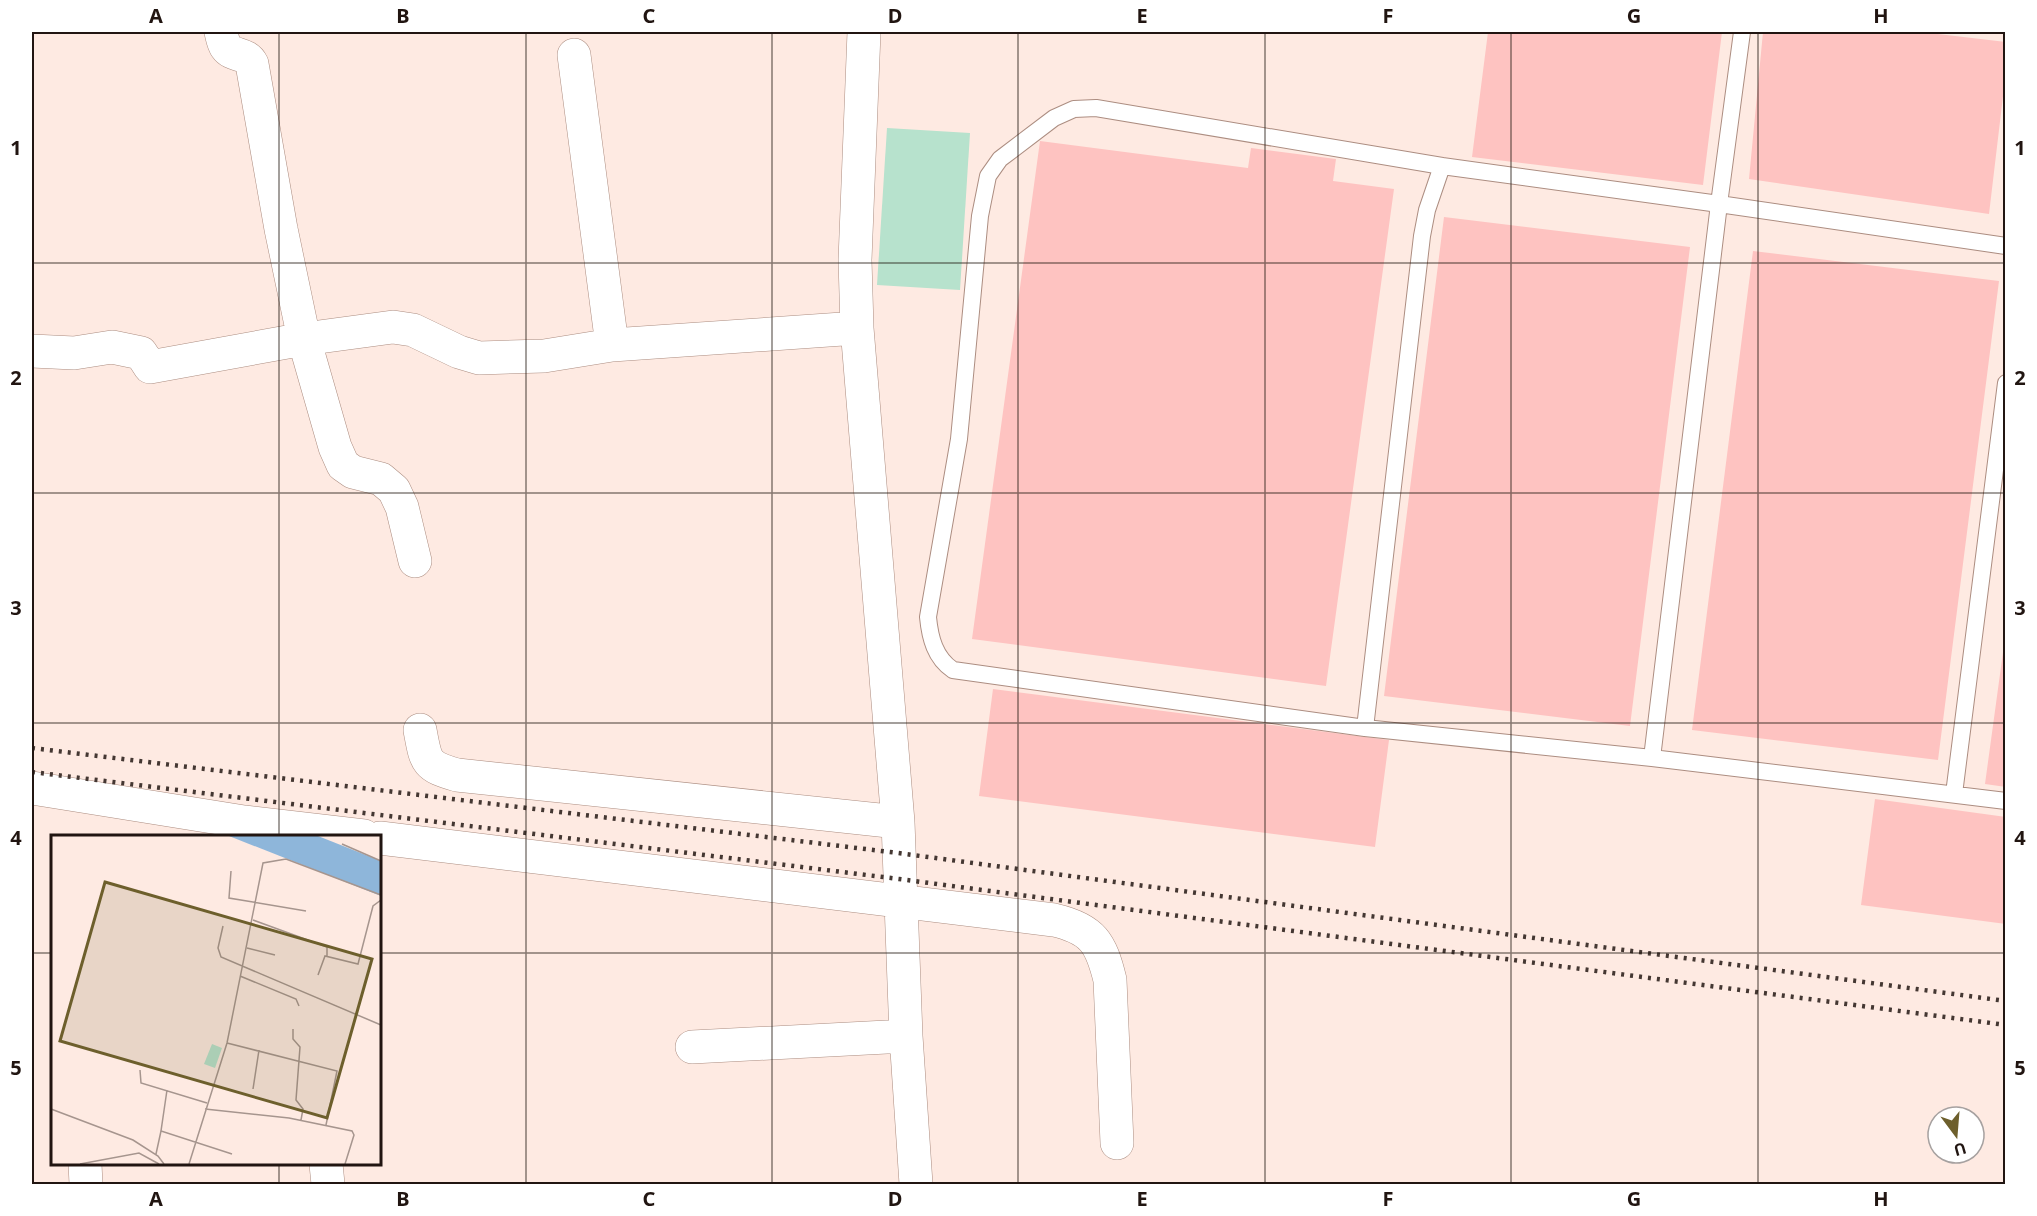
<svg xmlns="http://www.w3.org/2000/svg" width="2037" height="1216" viewBox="0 0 2037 1216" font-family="'Noto Sans',sans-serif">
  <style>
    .green { fill: #b7e2cd }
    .building { fill: #fec3c1 }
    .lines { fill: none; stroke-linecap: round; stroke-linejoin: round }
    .service-casing { stroke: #ac8d81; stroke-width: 18 }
    .minor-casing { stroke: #ac8d81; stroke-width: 34 }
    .service { stroke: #fff; stroke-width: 16 }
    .minor { stroke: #fff; stroke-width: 33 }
    .rail { stroke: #443732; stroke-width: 4.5; stroke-dasharray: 3 6; stroke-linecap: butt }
    .grid { fill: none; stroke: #211511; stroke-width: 1.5; stroke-opacity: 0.55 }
    .inset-road { fill: none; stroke: #a6958e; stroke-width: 1.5 }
    .view { fill: #6d5f2c; fill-opacity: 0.15; stroke: #6d5f2c; stroke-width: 3 }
    .inset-edge { fill: none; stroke: #211511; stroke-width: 3 }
    .neatline { fill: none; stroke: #211511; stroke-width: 2 }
    .grid-label { font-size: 20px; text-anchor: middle; font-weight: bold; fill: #211511 }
  </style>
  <rect width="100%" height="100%" fill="#feeae2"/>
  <path class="green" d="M887,128L970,133L960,290L877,285Z"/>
  <path class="building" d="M1488,32H1722L1703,185L1472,157Z
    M1763,32H1921L2006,42V71L1989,214L1749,179Z
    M1040,141L1248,168L1251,148L1336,159L1333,181L1394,189L1326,686L972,639Z
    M1444,217L1690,247L1630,726L1384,696Z
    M1753,251L1999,281L1938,760L1692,730Z
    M2004,645H2006V787L1985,784Z
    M993,689L1389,740L1375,847L979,796Z
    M1875,799L2006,817V924L1861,905Z"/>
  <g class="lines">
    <defs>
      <path id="service" d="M1442,166L1096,108L1074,109L1054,118L1000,159L988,176L980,216L959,439L928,617C930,638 935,658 953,670L1365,728L1652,758L2006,801
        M1365,728L1422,236L1427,210L1442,166L1719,204L2006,246
        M1652,758L1719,204L1742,32
        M1954,794L2006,383"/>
      <path id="minor" d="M221,32C222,36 223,43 226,47C233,57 246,52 252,64L281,229L304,339L335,447L343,465L353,472L381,479L394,490L402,507L415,561
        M864,32L855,260L857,328L898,822L906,1036L916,1184
        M574,55L612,345
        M32,351L74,353L112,347L141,353L150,367L304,339L393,327L413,330L459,352L479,358L544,356L612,345L857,328
        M420,730C426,762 425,766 457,775L898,822
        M32,788L244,822L364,836
        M380,838L1054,920C1093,929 1101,943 1110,980L1117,1143
        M692,1047L906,1036
        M85,1164L86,1184
        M326,1164L328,1184"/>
    </defs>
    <use href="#service" class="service-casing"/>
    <use href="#minor" class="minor-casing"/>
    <use href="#service" class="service"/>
    <use href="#minor" class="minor"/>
    <path class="rail" d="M32,748L898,853L2006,1001
      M32,772L899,879L2006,1025"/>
  </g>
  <path class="grid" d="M279,32V836M526,32V1184M772,32V1184M1018,32V1184M1265,32V1184M1511,32V1184M1758,32V1184M32,263H2006M32,493H2006M32,723H2006M32,953H52M380,953H2006M279,1164V1184"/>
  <g transform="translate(51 835)">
    <rect width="330" height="330" fill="#feeae2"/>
    <path d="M161,209L171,213L164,233L153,229Z" fill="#b7e2cd"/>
    <path d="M178,1H267L330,26V61Z" fill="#8eb6da"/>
    <path class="inset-road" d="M291,9L330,26M180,36L178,63L255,76M202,85L276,112V121M172,91L167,113L170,122L330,190M196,113L224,120M267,140L274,121L307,129L322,71L330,65M189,141L245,164L248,171M242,194V204L249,212L245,265L252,274L250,285M176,208L286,236L275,290M89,235L90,248L156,268M202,254L208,215M116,255L110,296L181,319M0,274L82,305L107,321L113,329M154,274L238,283L301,296L303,300L294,329M105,319L110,296M29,329L88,318L108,329M138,329L176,208L212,28L235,24L330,60"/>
    <path class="view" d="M54,47L321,124L276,283L9,206Z"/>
    <rect width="330" height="330" class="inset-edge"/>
  </g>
  <rect width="2037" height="1216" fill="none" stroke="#ffffff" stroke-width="66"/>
  <g transform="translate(1956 1135) rotate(164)"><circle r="28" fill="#ffffff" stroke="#a6a1a0" stroke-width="1.5"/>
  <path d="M0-4.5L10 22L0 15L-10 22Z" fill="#6d5f2c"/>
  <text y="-9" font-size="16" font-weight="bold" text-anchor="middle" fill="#211511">U</text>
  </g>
  <rect x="33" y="33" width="1971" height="1150" class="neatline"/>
  <g class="grid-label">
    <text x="156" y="23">A</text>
    <text x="403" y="23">B</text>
    <text x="649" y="23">C</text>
    <text x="895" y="23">D</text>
    <text x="1142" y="23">E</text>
    <text x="1388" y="23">F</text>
    <text x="1634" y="23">G</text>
    <text x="1881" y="23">H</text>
    <text x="16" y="155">1</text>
    <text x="2020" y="155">1</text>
    <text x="16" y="385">2</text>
    <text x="2020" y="385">2</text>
    <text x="16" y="615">3</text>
    <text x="2020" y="615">3</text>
    <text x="16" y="845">4</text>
    <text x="2020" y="845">4</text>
    <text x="16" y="1075">5</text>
    <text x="2020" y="1075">5</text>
    <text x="156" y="1206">A</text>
    <text x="403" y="1206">B</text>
    <text x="649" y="1206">C</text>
    <text x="895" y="1206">D</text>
    <text x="1142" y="1206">E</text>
    <text x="1388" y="1206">F</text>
    <text x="1634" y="1206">G</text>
    <text x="1881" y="1206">H</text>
  </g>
</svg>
